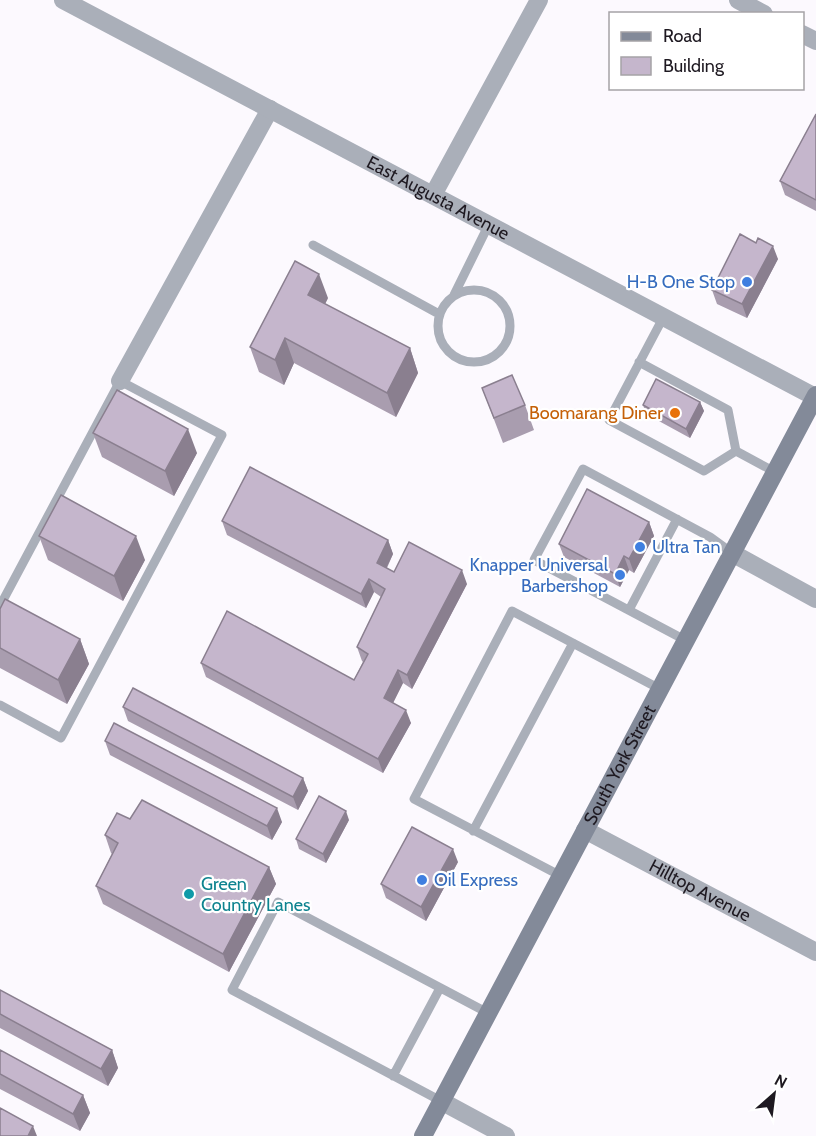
<svg xmlns="http://www.w3.org/2000/svg" width="816" height="1136" viewBox="0 0 816 1136" font-family="Cabin,sans-serif">
  <style>
    .lines { fill: none; stroke-linecap: round; stroke-linejoin: round }
    .service { stroke: #aaafb9; stroke-width: 9 }
    .minor { stroke: #aaafb9; stroke-width: 18 }
    .tertiary { stroke: #aaafb9; stroke-width: 18 }
    .secondary { stroke: #838a99; stroke-width: 18 }
    .wall { fill: #a99daf }
    .shaded-wall { fill: #8a7f8f }
    .building { fill: #c5b6cc; stroke: #8a7f8f; stroke-width: 1.5 }
    .shop-dot { fill: #3f7fe0; stroke: #fff; stroke-width: 2 }
    .food-dot { fill: #e8710a; stroke: #fff; stroke-width: 2 }
    .culture-dot { fill: #0f9aa8; stroke: #fff; stroke-width: 2 }
    .labels { text-anchor: middle; dominant-baseline: central; stroke-width: 4.5; stroke-linejoin: round; paint-order: stroke }
    .street-label { font-size: 18px; fill: #1e1921; stroke: #fff }
    .shop-label { font-size: 18px; fill: #366cbe; stroke: #fff; text-anchor: end }
    .food-label { font-size: 18px; fill: #c56008; stroke: #fff; text-anchor: end }
    .culture-label { font-size: 18px; fill: #0d838f; stroke: #fff; text-anchor: start }
  </style>
  <rect width="100%" height="100%" fill="#fcf9fe"/>
  <g class="lines">
    <path class="service" d="M313,245L439,314
      M438 326a36 36 0 1 1 72 0a36 36 0 1 1-72 0Z
      M454,295L489,224
      M664,316L609,420L704,471L736,451L775,472
      M639,362L728,410L736,451
      M0,606L120,381L222,435L61,738L0,705
      M629,610L677,519
      M685,640L534,560L583,469L710,537L732,553
      M473,831L573,643
      M561,876L414,799L512,611L660,689
      M393,1076L440,988
      M441,1101L232,990L278,902L488,1013"/>
    <g class="minor">
      <path d="M738,0L764,14"/>
      <path d="M802,34L816,41"/>
      <path d="M433,195L539,0"/>
      <path d="M120,381L270,109"/>
      <path d="M732,553L816,599"/>
      <path id="s1" d="M585,830L816,952"/>
      <path d="M441,1101L506,1136"/>
    </g>
    <path class="tertiary" id="s2" d="M63,0L815,397"/>
    <path class="secondary" id="s3" d="M423,1136L816,395"/>
  </g>
  <path class="wall" d="M816,114V211L785,195L780,181Z
    M756,243L778,259L747,318L717,304L712,290Z
    M328,298L325,304L410,348L418,373L396,417L294,363L284,385L259,372L250,347Z
    M482,388L525,405L534,430L503,443Z
    M700,402L704,411L690,438L646,414L643,405Z
    M93,433L197,453L174,496L102,457Z
    M222,521L388,540L393,554L387,568L394,572L467,584L412,689L403,683L393,703L411,723L383,773L206,677L201,663L354,680L363,662L362,661L357,647L381,597L374,592L366,608L227,535Z
    M649,522L654,536L634,573L629,570L620,587L564,557L559,544Z
    M39,536L145,560L123,601L48,560Z
    M0,609L80,639L89,664L67,704L0,668Z
    M123,707L303,778L308,791L298,810L128,721Z
    M105,741L282,822L272,840L110,755Z
    M130,819L269,867L276,884L229,972L103,904L96,886L112,854L111,853L105,835Z
    M349,820L326,863L299,849L296,839Z
    M458,862L426,921L386,898L381,884Z
    M0,990L112,1050L118,1068L108,1086L0,1028Z
    M0,1050L83,1095L90,1113L80,1131L0,1089Z"/>
  <path class="shaded-wall" d="M773,246L778,259L747,318L742,304Z
    M319,274L328,298L317,320L308,295Z
    M285,338L294,363L284,385L275,360Z
    M410,348L418,373L396,417L387,393Z
    M700,402L704,411L690,438L686,429Z
    M188,429L197,453L174,496L165,471Z
    M649,522L654,536L634,573L629,559Z
    M136,536L145,560L123,601L114,576Z
    M388,540L393,554L382,577L377,563Z
    M624,556L629,570L620,587L615,574Z
    M462,570L467,584L412,689L407,675Z
    M369,579L374,592L366,608L361,594Z
    M80,639L89,664L67,704L58,680Z
    M398,670L403,683L389,711L384,698Z
    M406,710L411,723L383,773L378,759Z
    M303,778L308,791L298,810L293,797Z
    M277,808L282,822L272,840L267,826Z
    M346,811L349,820L326,863L323,854Z
    M453,849L458,862L426,921L421,907Z
    M269,867L276,884L229,972L223,954Z
    M112,1050L118,1068L108,1086L101,1069Z
    M83,1095L90,1113L80,1131L73,1114Z
    M33,1126L37,1136H28Z"/>
  <path class="building" d="M816,114V200L780,181Z
    M740,234L756,243L758,238L773,246L742,304L712,290Z
    M295,261L319,274L308,295L410,348L387,393L285,338L275,360L250,347Z
    M512,375L525,405L494,418L482,388Z
    M656,379L700,402L686,429L643,405Z
    M117,390L188,429L165,471L93,433Z
    M250,467L388,540L377,563L394,572L409,542L462,570L407,675L398,670L384,698L406,710L378,759L201,663L227,611L354,680L368,654L357,647L385,589L369,579L361,594L222,521Z
    M587,489L649,522L629,559L624,556L615,574L559,544Z
    M61,495L136,536L114,576L39,536Z
    M5,599L80,639L58,680L0,648V609Z
    M133,688L303,778L293,797L123,707Z
    M114,723L277,808L267,826L105,741Z
    M319,796L346,811L323,854L296,839Z
    M142,800L269,867L223,954L96,886L118,843L105,835L117,813L130,819Z
    M412,827L453,849L421,907L381,884Z
    M0,990L112,1050L101,1069L0,1014Z
    M0,1050L83,1095L73,1114L0,1074Z
    M0,1108L33,1126L28,1136H0Z"/>
  <g class="shop-dot">
    <circle cx="747" cy="282" r="6"/>
    <circle cx="640" cy="547" r="6"/>
    <circle cx="620" cy="575" r="6"/>
    <circle cx="422" cy="880" r="6"/>
  </g>
  <circle class="food-dot" cx="675" cy="413" r="6"/>
  <circle class="culture-dot" cx="189" cy="894" r="6"/>
  <g class="labels">
    <g class="street-label">
      <text stroke="none"><textPath href="#s2" startOffset="424">East Augusta Avenue</textPath></text>
      <text stroke="none"><textPath href="#s3" startOffset="420">South York Street</textPath></text>
      <text stroke="none"><textPath href="#s1" startOffset="130">Hilltop Avenue</textPath></text>
    </g>
    <g class="shop-label">
      <text x="735" y="282">H-B One Stop</text>
      <text x="652" y="547" text-anchor="start">Ultra Tan</text>
      <text x="608" y="565">Knapper Universal<tspan x="608" dy="21">Barbershop</tspan></text>
      <text x="434" y="880" text-anchor="start">Oil Express</text>
    </g>
    <g class="food-label">
      <text x="663" y="413">Boomarang Diner</text>
    </g>
    <g class="culture-label">
      <text x="201" y="884">Green<tspan x="201" dy="21">Country Lanes</tspan></text>
    </g>
  </g>
  <rect x="609" y="12" width="195" height="78" fill="#ffffff" stroke="#a5a3a6" stroke-width="1.5"/>
  <rect x="621" y="32" width="30" height="9" fill="#838a99" stroke="#a5a3a6" stroke-width="1.5"/>
  <text x="663" y="42" font-size="18" fill="#1e1921">Road</text>
  <rect x="621" y="57" width="30" height="18" fill="#c5b6cc" stroke="#a5a3a6" stroke-width="1.5"/>
  <text x="663" y="72" font-size="18" fill="#1e1921">Building</text>
  <g transform="translate(774 1094) rotate(28)" stroke="#ffffff" stroke-width="4.5" paint-order="stroke">
  <path d="M0-4.5L10 22L0 15L-10 22Z" fill="#1e1921"/>
  <text y="-9" font-size="16" font-weight="bold" text-anchor="middle" fill="#1e1921">N</text>
  </g>
</svg>
